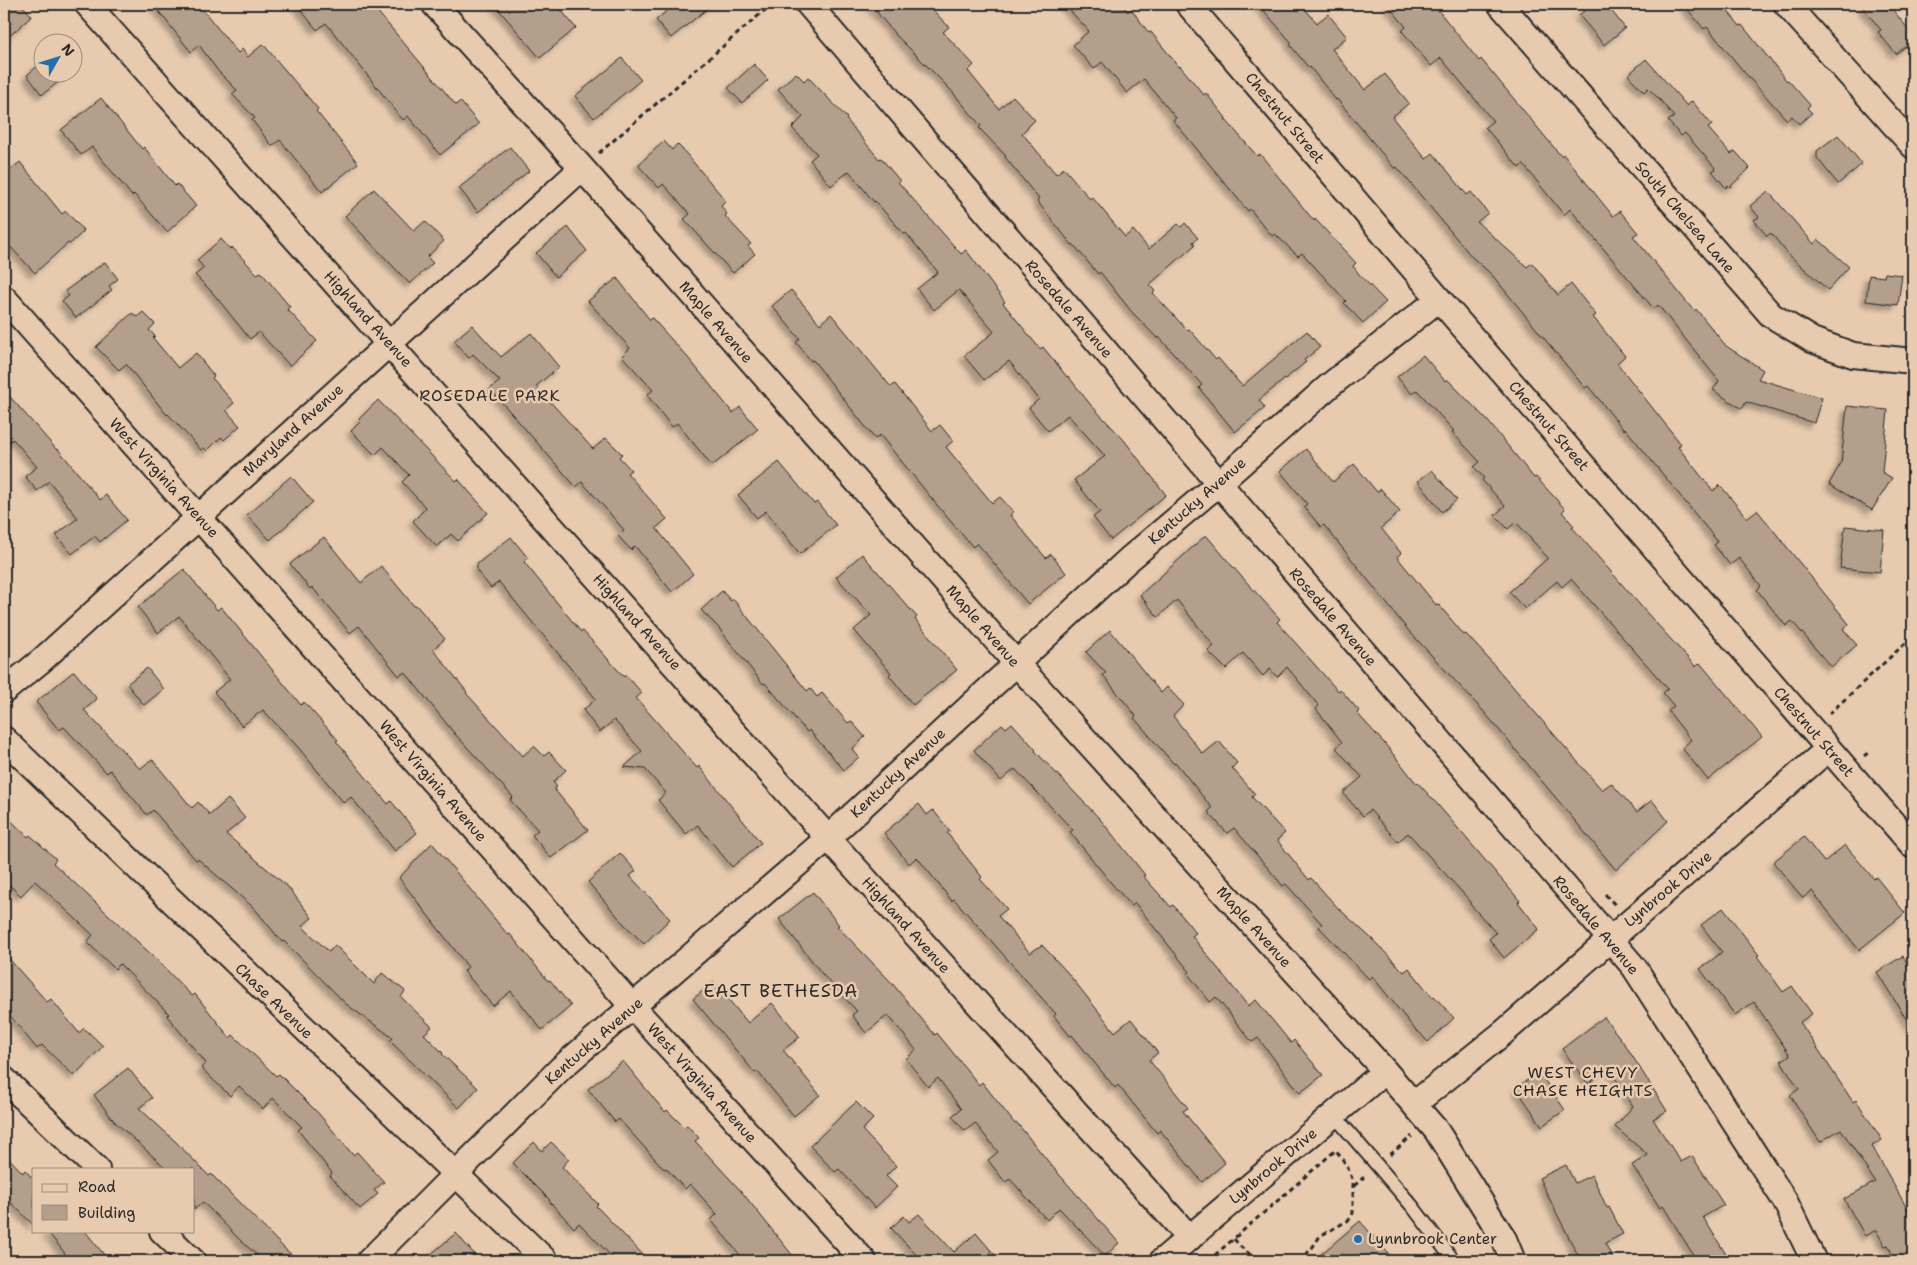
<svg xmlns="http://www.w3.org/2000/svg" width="1917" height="1265" viewBox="0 0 1917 1265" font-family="'Shantell Sans',sans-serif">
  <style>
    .building { fill: #b39f8b; stroke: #2b2b2b; filter: url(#shadow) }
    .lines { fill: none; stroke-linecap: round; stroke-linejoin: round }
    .lane-casing { stroke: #2b2b2b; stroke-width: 16 }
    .street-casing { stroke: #2b2b2b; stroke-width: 28 }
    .path { stroke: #2b2b2b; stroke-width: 3; stroke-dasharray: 5 4; stroke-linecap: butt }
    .lane { stroke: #e8cbaf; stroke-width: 12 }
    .street { stroke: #e8cbaf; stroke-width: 24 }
    .poi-dot { fill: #1f6fb2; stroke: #e8cbaf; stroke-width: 2 }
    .labels { text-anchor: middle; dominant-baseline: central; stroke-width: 5; stroke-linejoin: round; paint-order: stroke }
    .street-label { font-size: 15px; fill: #2b2b2b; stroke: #e8cbaf }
    .poi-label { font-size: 15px; fill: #2b2b2b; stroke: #e8cbaf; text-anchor: start }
    .neighbourhood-label { font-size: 16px; letter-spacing: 1px; fill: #2b2b2b; stroke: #e8cbaf }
    .quarter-label { font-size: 18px; letter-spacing: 1px; fill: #2b2b2b; stroke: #e8cbaf }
  </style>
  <defs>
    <filter id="shadow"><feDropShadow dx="-4.5" dy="4.5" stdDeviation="2.5" flood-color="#0004"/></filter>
  </defs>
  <rect width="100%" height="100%" fill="#e8cbaf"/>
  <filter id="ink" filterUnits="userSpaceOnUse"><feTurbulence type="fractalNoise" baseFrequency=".02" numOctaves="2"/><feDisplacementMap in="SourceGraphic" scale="10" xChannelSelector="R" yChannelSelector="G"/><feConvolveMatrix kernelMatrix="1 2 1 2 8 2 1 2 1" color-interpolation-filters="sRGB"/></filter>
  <g filter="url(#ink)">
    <path class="building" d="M4,4H21L32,16L4,41Z
      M153,4H198L238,53L242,49L248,57L263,44L318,109L316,111L358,163L322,192L280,140L272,146L252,120L255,118L232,94L237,90L218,71L199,45L191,52Z
      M296,4H371L456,105L460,101L479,124L440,155L408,116L403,120L326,23L317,30Z
      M494,4H556L576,28L540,58Z
      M675,4H713L671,38L656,20Z
      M870,4H927L949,27L943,32L974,65L968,71L999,109L1013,96L1035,120L1022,133L1056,174L1064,168L1090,199L1092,197L1125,237L1133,230L1149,249L1178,224L1181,227L1185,223L1198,238L1193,242L1195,245L1149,285L1155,291L1153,293L1187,330L1189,329L1216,360L1218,358L1242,386L1307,331L1320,347L1304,360L1306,362L1259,400L1265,408L1235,432L1199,388L1202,385L1159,337L1158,339L1131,311L1100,272L1098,274L1073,244L1072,245L1037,201L1039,199L1005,157L1006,156L979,128L981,126L949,88L894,33Z
      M1064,4H1122L1128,12L1131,9L1149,33L1151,32L1179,67L1180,66L1204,95L1206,93L1226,118L1225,119L1257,156L1260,154L1314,221L1315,219L1356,263L1353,266L1359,274L1386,302L1363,323L1344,303L1346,301L1302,253L1298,256L1275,234L1272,236L1250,209L1248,211L1173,120L1176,118L1144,79L1127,93L1102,62L1094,69L1073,45L1089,31Z
      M1258,4H1301L1317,23L1328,14L1347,37L1332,49L1365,90L1385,74L1409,103L1392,117L1426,159L1433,153L1467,195L1471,192L1488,213L1477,222L1527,267L1532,263L1558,295L1571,284L1596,315L1593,317L1625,356L1617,363L1681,444L1678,447L1713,491L1720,485L1747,518L1757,510L1849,624L1843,629L1857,645L1831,667L1792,621L1786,626L1757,590L1761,586L1739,558L1730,565L1714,545L1718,542L1625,428L1624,430L1588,386L1585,388L1492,275L1472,257L1397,167L1395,169L1337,99L1336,100L1310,67L1309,68L1290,45L1292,43Z
      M1387,4H1433L1479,61L1481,59L1561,156L1563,154L1613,216L1620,211L1638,233L1633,236L1694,311L1696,309L1726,346L1763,370L1758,379L1822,398L1814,423L1746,402L1742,409L1713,390L1719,381L1658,305L1654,309L1570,209L1564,215L1523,164L1519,168L1485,127L1493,121L1441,58L1431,66L1402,31L1406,27Z
      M1593,4H1606L1625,28L1604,45L1579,15Z
      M1683,4H1722L1740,26L1742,25L1787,81L1788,80L1810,105L1807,108L1812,113L1799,124L1792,116L1787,120L1744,72L1707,27L1704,29Z
      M1860,4H1888L1913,35V41L1896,54L1878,32L1881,30Z
      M622,58L641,80L594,118L575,96Z
      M1646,59L1687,106L1692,101L1712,125L1708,128L1731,154L1735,151L1750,168L1730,187L1728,185L1726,188L1712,171L1716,169L1685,133L1681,136L1668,121L1674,117L1661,101L1648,88L1644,92L1628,75Z
      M42,62V72H71L42,95L27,75Z
      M754,64L768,80L742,103L728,88Z
      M796,73L804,81L808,77L847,118L846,119L879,159L881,158L900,181L898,182L961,254L966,250L1005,302L1003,303L1040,349L1043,347L1067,377L1068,376L1090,404L1124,440L1166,495L1111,540L1093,517L1100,512L1074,480L1105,456L1068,415L1048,431L1029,408L1039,399L1009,361L984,380L964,356L994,332L959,290L934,310L917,289L938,272L906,233L904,234L875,201L874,202L849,171L831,186L810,160L817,154L792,128L803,117L778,89Z
      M101,98L142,149L144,147L175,186L177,184L196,206L167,232L134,194L132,196L92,147L81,155L61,130Z
      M1838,135L1862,164L1838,184L1817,158V151Z
      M664,141L672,150L677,144L683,150L726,201L721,206L727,214L725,216L751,244L748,246L755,254L733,273L684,219L690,214L663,184L659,188L638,165Z
      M510,147L529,171L478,212L459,188Z
      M20,162L62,214L66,211L84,231L70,244L68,243L35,273L4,240V175Z
      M374,189L414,231L425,221L444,241L427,257L433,263L410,284L345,216Z
      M1768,191L1814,244L1818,239L1849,267L1828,290L1788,254L1771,233L1767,236L1754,220L1759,217L1750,206Z
      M568,227L587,251L556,277L536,253Z
      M221,239L230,249L232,247L257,274L261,272L290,307L287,309L317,341L290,366L259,332L250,339L212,292L195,275L204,268L197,260Z
      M105,262L118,279L109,286L112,290L76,318L62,301L69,296L65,291Z
      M1885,273L1902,275L1898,305L1866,301L1869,275L1884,277Z
      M617,278L650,320L652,318L690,360L733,413L740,407L758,429L712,466L677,423L672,427L647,395L653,390L622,356L630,348L588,301Z
      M791,290L820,324L831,314L891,387L895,384L932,431L940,425L953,441L946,447L992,503L1000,497L1014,512L1010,515L1046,558L1051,554L1066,573L1028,604L977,543L973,547L946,516L880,435L875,439L813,360L811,361L796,342L800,339L772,306Z
      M143,312L155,324L149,330L155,336L153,338L178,368L196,353L214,376L212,378L234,403L226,410L240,426L224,440L221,437L207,451L204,448L201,450L168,414L167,415L126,364L119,370L96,347L132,313L137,317Z
      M472,325L501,357L531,333L559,367L536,386L593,449L606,438L622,454L619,457L631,470L627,473L667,519L656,528L693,574L672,592L635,546L631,550L618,536L624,530L606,509L582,482L576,487L490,389L500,381L473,354L469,358L454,341Z
      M1423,355L1445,381L1447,379L1487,420L1534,478L1536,477L1565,509L1562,512L1574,526L1572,527L1646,612L1696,667L1700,663L1762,737L1708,780L1682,748L1691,740L1668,711L1674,706L1663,693L1668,689L1571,579L1562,587L1557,581L1525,609L1509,592L1548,558L1516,522L1508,529L1495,515L1505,506L1482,480L1484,478L1474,467L1480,462L1452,432L1454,431L1417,390L1412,394L1397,377Z
      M4,390L57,450L58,449L100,500L106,495L127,520L100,542L95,536L72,554L56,535L78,518L49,481L37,491L25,476L37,467L13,439L4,447Z
      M378,400L456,481L458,479L488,513L458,541L451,534L437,547L413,521L426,508L402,482L409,475L383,447L375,455L351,431L361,421L359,419Z
      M1847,406L1888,410L1882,472L1892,478L1872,510L1829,484L1841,463Z
      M1306,449L1333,482L1354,464L1377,492L1381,489L1400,512L1381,528L1401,553L1397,557L1437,606L1439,605L1464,635L1466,634L1495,666L1602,790L1611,783L1637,812L1652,800L1668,821L1616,870L1485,713L1408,630L1324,525L1321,527L1304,507L1307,504L1280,471Z
      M779,462L814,504L817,502L836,525L800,554L766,511L757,518L738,495Z
      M1432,470L1457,500L1442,512L1418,481Z
      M291,476L313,502L270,540L247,515Z
      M1845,526L1884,530L1880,572L1840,568Z
      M1206,535L1232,566L1280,619L1277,622L1338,691L1340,689L1359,711L1357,713L1385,744L1417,784L1418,783L1438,805L1520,901L1518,902L1539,929L1504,958L1489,939L1496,933L1470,904L1471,902L1408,833L1398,842L1370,810L1363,816L1343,793L1362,777L1336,748L1342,742L1316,709L1319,706L1287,667L1277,677L1270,669L1263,676L1243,653L1226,669L1208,651L1214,646L1177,600L1158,617L1140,595Z
      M324,537L361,583L381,566L414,606L416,605L445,639L433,649L467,692L466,693L523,756L534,746L544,756L549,752L566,770L553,782L557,787L554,789L588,830L551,858L532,835L538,830L510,800L513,797L454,733L405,672L399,676L359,626L350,633L312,587L310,589L290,564Z
      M511,537L528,558L524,562L581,632L583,631L624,677L626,675L642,693L636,698L697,768L699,766L761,843L732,867L698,825L686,834L658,800L666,793L645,769L624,767L642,751L614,720L600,732L583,710L596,699L499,582L491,588L477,571V564Z
      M862,554L917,617L915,619L957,670L913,705L889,675L891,673L854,630L871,615L836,577Z
      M184,569L217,610L221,607L301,705L304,702L338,740L336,741L388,804L391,801L417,833L395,851L351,797L344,803L297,746L263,710L242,726L214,692L230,679L179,616L158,633L138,607Z
      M722,591L731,601L733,599L807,691L810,688L817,697L822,693L848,723L851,721L865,737L852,749L859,757L844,770L809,730L807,732L765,683L763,684L718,627L701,610Z
      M1110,630L1161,693L1167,687L1184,705L1173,716L1203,754L1219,741L1237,763L1232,768L1255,794L1252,797L1285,833L1277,840L1309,880L1311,878L1338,908L1372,939L1404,972L1409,968L1432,997L1434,996L1454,1018L1428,1042L1418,1031L1417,1032L1372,976L1369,979L1319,927L1322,924L1286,884L1283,886L1234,828L1227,833L1208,812L1212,808L1176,763L1174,764L1134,718L1136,716L1103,675L1106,673L1086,652Z
      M147,668L164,689L144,705L127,684Z
      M74,671L97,699L84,710L140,769L152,759L192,808L198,802L210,815L228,799L245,818L226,834L288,887L312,918L302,926L329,952L335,945L374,984L382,973L405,991L401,997L432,1027L424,1034L443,1053L442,1054L478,1088L459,1108L390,1041L393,1038L346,1004L284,941L282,942L255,909L198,859L196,860L153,810L147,815L110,770L107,773L64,727L59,730L36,702Z
      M1012,723L1036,750L1035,751L1100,819L1145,875L1143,876L1171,907L1173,905L1196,933L1192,936L1248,1006L1256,1000L1291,1043L1294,1040L1323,1075L1300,1093L1258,1038L1252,1042L1216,997L1210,1002L1188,974L1190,972L1135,903L1132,906L1112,884L1070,832L1073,830L1015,769L1001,781L979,756L974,750L1002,724L1006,728Z
      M919,804L927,815L933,810L950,831L947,833L982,877L980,879L1007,909L998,916L1030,953L1042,945L1067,972L1115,1032L1131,1019L1158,1053L1149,1060L1188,1108L1183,1111L1225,1163L1202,1182L1160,1130L1157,1133L1118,1085L1115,1088L1072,1035L1070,1036L1054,1016L1056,1014L954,899L952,901L917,857L909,864L884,833Z
      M4,814L28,837L30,835L56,859L53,863L153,956L192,996L195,994L230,1038L233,1035L276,1076L279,1074L319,1114L353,1155L357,1152L384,1182L374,1190L378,1194L360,1209L330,1176L332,1173L298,1130L302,1127L273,1098L263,1109L239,1086L230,1096L201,1068L206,1063L167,1016L169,1014L120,964L115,969L87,942L93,935L35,881L21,896L4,880Z
      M1804,837L1824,862L1845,845L1874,879L1876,877L1905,913L1859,950L1812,891L1803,898L1773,862Z
      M432,843L508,935L510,934L548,981L550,980L571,1006L542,1030L511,991L493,1006L464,971L468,967L399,878Z
      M620,853L636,871L630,876L670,919L644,944L624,924L588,882Z
      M813,892L839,925L837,926L891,982L935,1035L937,1033L979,1085L982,1082L1015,1124L1017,1123L1051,1165L1119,1243L1105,1256L1059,1208L1047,1220L1010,1179L1005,1182L988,1160L998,1152L975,1123L965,1131L952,1116L961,1109L938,1078L928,1087L906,1059L916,1050L888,1015L866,1033L852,1015L857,1011L823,975L779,919Z
      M1723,908L1759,955L1757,956L1783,992L1792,986L1812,1014L1800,1022L1853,1102L1856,1100L1882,1140L1872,1146L1913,1219V1261H1895L1888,1245L1885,1246L1876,1230L1865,1236L1844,1199L1875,1182L1841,1129L1820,1142L1790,1095L1799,1089L1781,1061L1790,1055L1754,1002L1735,1015L1700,969L1722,952L1701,925Z
      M4,953L47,1002L51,999L79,1033L84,1028L103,1046L74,1076L42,1045L37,1049L4,1008Z
      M1903,956L1913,974V1030L1877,972Z
      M714,982L748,1023L772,1003L800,1037L783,1050L820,1095L794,1116L757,1071L755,1073L693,999Z
      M1604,1017L1626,1046L1667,1111L1653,1119L1681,1162L1692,1156L1724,1205L1703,1217L1730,1261H1697L1663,1206L1660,1208L1632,1165L1648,1155L1615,1127L1633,1106L1609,1068L1588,1084L1562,1049Z
      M623,1061L665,1112L667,1110L684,1127L687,1125L699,1138L695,1141L741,1191L797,1261H745L711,1220L717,1214L690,1184L685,1189L666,1168L664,1169L619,1119L615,1122L588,1089Z
      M128,1068L152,1098L139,1108L176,1142L209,1176L211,1174L285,1249L299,1261H264L242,1242L203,1202L194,1210V1169H167L115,1122L94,1095Z
      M1539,1072L1565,1110L1542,1126L1516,1088Z
      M856,1102L873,1119L862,1130L896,1166L886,1176L897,1187L875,1208L839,1169L835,1172L810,1146Z
      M534,1142L542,1151L551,1142L569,1159L562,1167L598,1204L596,1206L649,1261H616L579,1223L574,1228L549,1201L550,1200L513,1163Z
      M4,1153L23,1173L25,1170L34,1180V1226L4,1195Z
      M1566,1165L1575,1183L1592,1175L1607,1208L1609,1207L1623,1234L1605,1243L1614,1261H1581L1556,1212L1539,1178Z
      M919,1214L954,1252L976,1233L1000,1261H922L891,1228L904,1216L909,1222Z
      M1360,1221L1395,1261H1313Z
      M47,1231H85L109,1261H71Z
      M456,1233L480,1261H423Z"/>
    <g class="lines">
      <defs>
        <path id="lane" d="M1334,1115L1413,1207L1454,1261"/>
        <path id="street" d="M87,4L828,838L1190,1238
          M434,4L582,168L1017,664L1385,1071L1436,1130L1504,1239L1513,1261
          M808,4L1634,967L1785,1201L1814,1261
          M1188,4L1439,299L1913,846
          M1500,4L1771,315L1812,340L1853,355L1913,361
          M1786,4L1913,146
          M4,298L633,1007L864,1261
          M4,691L42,660L582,168
          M4,739L546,1261
          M4,1079L97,1169
          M1414,1104L1503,1033L1828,749
          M162,1231L193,1261
          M369,1261L561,1068L828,838L1127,561L1218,484L1329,386L1439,299
          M1162,1261L1385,1071"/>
      </defs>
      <use href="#lane" class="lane-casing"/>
      <use href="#street" class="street-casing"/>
      <path class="path" d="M599,153L772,4
        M1829,714L1913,636
        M1864,756L1870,751
        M1605,894L1616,906
        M1390,1155L1412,1136
        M1354,1186L1364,1177
        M1234,1239L1241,1247L1258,1261
        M1208,1261L1336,1150L1347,1166L1353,1181V1213L1349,1220L1320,1236L1312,1248L1300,1261"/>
      <use href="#lane" class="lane"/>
      <use href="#street" class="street"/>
    </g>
  </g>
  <circle class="poi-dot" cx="1358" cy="1239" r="5"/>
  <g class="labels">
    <g class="street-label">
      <text transform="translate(1285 118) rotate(50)">Chestnut Street</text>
      <text transform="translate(1685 217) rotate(49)">South Chelsea Lane</text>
      <text transform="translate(1069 309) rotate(49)">Rosedale Avenue</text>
      <text transform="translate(368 319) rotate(48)">Highland Avenue</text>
      <text transform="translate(716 322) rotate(49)">Maple Avenue</text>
      <text transform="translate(1549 426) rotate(49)">Chestnut Street</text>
      <text transform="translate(293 430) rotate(-42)">Maryland Avenue</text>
      <text transform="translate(164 478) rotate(48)">West Virginia Avenue</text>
      <text transform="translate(1197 501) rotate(-41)">Kentucky Avenue</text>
      <text transform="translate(1333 617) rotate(49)">Rosedale Avenue</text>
      <text transform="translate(637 622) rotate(48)">Highland Avenue</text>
      <text transform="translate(983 626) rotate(49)">Maple Avenue</text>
      <text transform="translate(1814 732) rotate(49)">Chestnut Street</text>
      <text transform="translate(898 773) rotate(-43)">Kentucky Avenue</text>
      <text transform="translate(433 781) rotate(49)">West Virginia Avenue</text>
      <text transform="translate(1668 889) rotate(-40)">Lynbrook Drive</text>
      <text transform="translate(906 925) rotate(48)">Highland Avenue</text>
      <text transform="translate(1596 925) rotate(50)">Rosedale Avenue</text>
      <text transform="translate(1254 927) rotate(48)">Maple Avenue</text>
      <text transform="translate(274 1001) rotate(44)">Chase Avenue</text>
      <text transform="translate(594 1041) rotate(-41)">Kentucky Avenue</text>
      <text transform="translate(702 1083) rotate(48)">West Virginia Avenue</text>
      <text transform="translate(1273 1166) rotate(-40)">Lynbrook Drive</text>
    </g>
    <g class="poi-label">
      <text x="1368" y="1239">Lynnbrook Center</text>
    </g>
    <g class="neighbourhood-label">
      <text x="490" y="395">ROSEDALE PARK</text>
      <text x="1583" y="1072">WEST CHEVY<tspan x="1583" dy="18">CHASE HEIGHTS</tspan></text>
    </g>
    <g class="quarter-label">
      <text x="781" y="991">EAST BETHESDA</text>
    </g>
  </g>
  <rect width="1917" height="1265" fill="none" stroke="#e8cbaf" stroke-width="20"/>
  <rect x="10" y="10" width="1897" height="1245" fill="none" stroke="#2b2b2b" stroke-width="2" filter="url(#ink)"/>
  <rect x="32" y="1168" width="162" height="65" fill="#e8cbaf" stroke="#9c8b7a"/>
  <rect x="42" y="1184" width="25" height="8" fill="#e8cbaf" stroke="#9c8b7a"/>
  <text x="78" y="1192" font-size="15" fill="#2b2b2b">Road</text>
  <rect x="42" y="1205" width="25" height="15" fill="#b39f8b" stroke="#9c8b7a"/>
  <text x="78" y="1218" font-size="15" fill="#2b2b2b">Building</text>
  <g transform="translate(58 58) rotate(51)"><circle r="24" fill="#e8cbaf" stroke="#9c8b7a"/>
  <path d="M0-4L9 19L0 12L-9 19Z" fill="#1f6fb2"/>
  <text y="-8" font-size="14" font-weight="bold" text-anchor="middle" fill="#2b2b2b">N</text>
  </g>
</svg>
